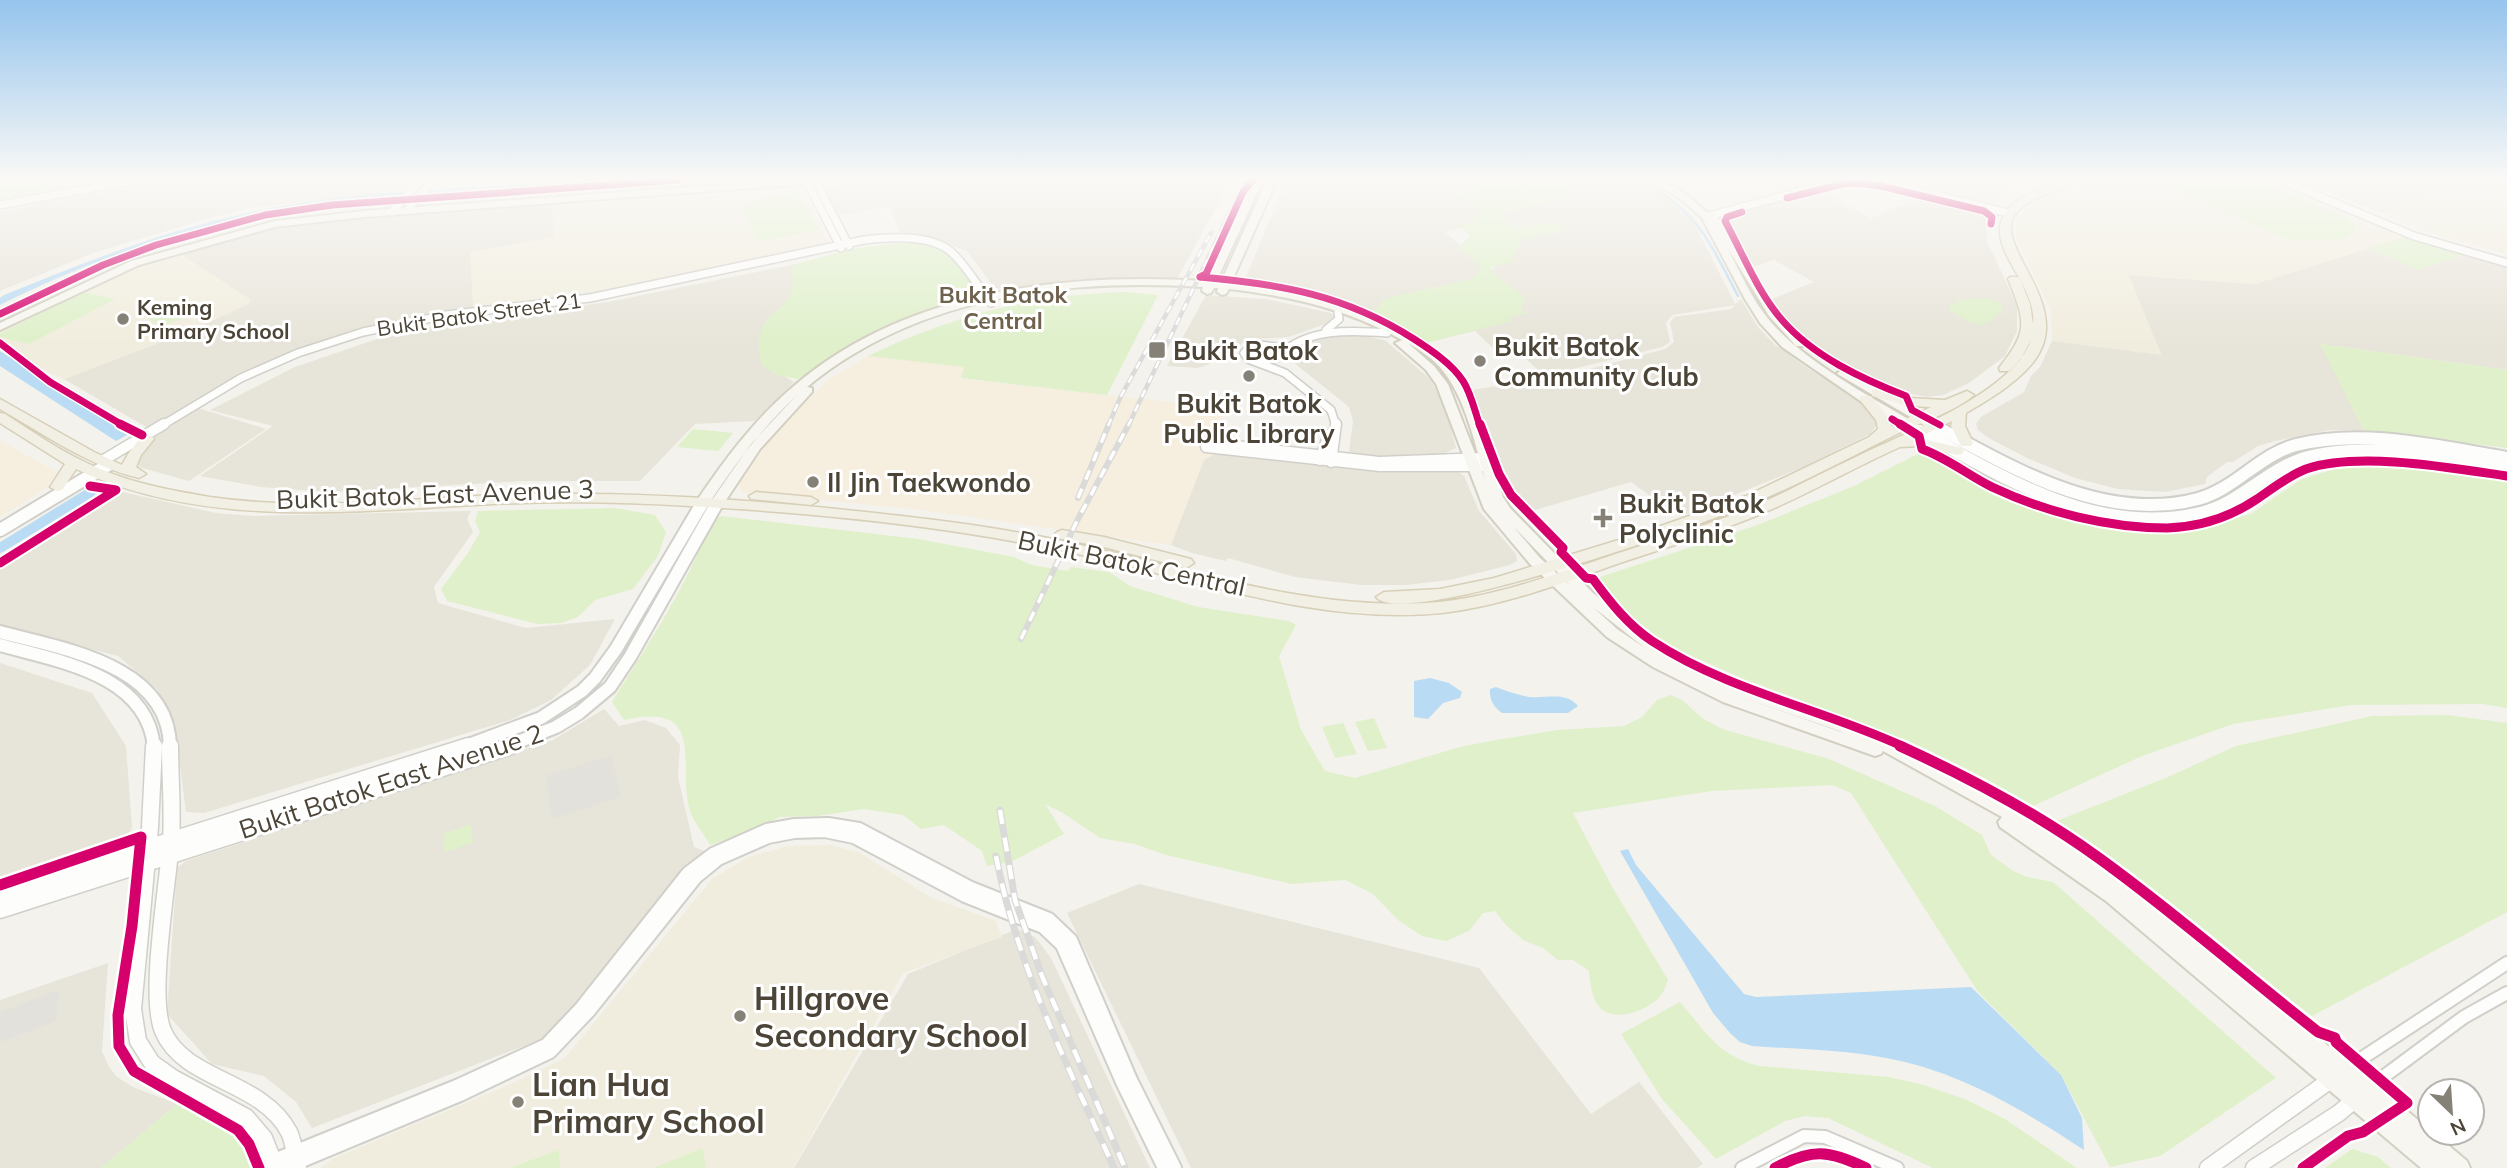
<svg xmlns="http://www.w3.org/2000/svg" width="2507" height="1168" viewBox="0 0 2507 1168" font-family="Mulish,sans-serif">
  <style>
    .residential { fill: #e7e4d9 }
    .commercial { fill: #f6eede }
    .education { fill: #f1edde }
    .medical { fill: #f2e6e0 }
    .green { fill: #dff0ca }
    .parking { fill: #e2e1dc }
    .water { fill: #badbf4 }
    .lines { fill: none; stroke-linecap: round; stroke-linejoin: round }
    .stream { stroke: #badbf4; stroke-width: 2.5 }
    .canal { stroke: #badbf4; stroke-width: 10 }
    .minor-far2-casing { stroke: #d1cfca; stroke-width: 10 }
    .minor-far1-casing { stroke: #d1cfca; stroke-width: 13 }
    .minor-casing { stroke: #d1cfca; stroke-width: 16 }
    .tertiary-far1-casing { stroke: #d1cfca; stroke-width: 16 }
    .tertiary-casing { stroke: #d1cfca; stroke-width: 19 }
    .secondary-casing { stroke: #d3cfc2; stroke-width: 4 }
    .primary-casing { stroke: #d7cfb8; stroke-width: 3 }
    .minor-far2 { stroke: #fdfdfc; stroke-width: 7 }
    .minor-far1 { stroke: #fdfdfc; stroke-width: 10 }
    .minor { stroke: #fdfdfc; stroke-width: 12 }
    .tertiary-far1 { stroke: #fdfdfc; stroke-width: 12 }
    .tertiary { stroke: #fdfdfc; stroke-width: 16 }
    .secondary { fill: #f7f6f0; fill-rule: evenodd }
    .primary { fill: #f2efe4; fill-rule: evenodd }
    .rail-far2-casing { stroke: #dadad9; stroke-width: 4.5 }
    .rail-far1-casing { stroke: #dadad9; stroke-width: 6 }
    .rail-casing { stroke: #dadad9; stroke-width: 7 }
    .rail-far2 { stroke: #fff; stroke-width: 2.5; stroke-dasharray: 8; stroke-linecap: butt }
    .rail-far1 { stroke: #fff; stroke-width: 3.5; stroke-dasharray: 10; stroke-linecap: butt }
    .rail { stroke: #fff; stroke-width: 4.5; stroke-dasharray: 14; stroke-linecap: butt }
    .cycleway-far2-casing { stroke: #fff; stroke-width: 10 }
    .cycleway-far1-casing { stroke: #fff; stroke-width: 13 }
    .cycleway-casing { stroke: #fff; stroke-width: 16 }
    .cycleway-far2 { stroke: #d6006c; stroke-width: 7 }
    .cycleway-far1 { stroke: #d6006c; stroke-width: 9 }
    .cycleway { stroke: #d6006c; stroke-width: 11 }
    .poi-dot { fill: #868176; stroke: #fff; stroke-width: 2.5 }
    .labels { text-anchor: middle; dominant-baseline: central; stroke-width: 6; stroke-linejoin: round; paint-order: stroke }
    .far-poi-label { font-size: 21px; font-weight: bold; fill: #4b4437; stroke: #fff; text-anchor: start }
    .far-street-label { font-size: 21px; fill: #4b4437; stroke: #fff }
    .far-neighbourhood-label { font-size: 23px; font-weight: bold; fill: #6f624d; stroke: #fff }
    .poi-label { font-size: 26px; font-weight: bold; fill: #4b4437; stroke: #fff; text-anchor: start }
    .street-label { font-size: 26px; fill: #4b4437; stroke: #fff }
    .near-poi-label { font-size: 32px; font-weight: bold; fill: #4b4437; stroke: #fff; text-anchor: start }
  </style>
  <rect width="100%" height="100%" fill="#f3f2ec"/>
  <path class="residential" d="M158,180H410L399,191L251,208L203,220L96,252L0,291V212Z
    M852,180H1231L1177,279H1080L1006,290L995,289L968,252L942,241L901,234L889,207L838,215L825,187Z
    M1286,180H1505L1467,188L1492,207L1484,222L1444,232L1485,264L1474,278L1394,297L1379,313L1337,298L1258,283L1246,277Z
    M1574,180H1638L1668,195L1692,219L1735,304L1741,299L1758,327L1774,344L1809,369L1867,401L1880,421L1870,434L1808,465L1680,517L1631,482L1528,512L1508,484L1472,390L1563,376L1665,349L1674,342L1670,323L1674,317L1731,309L1735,305L1672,315L1666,323L1670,342L1662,347L1545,376L1518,352L1493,348L1475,331L1428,342L1420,337L1491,272L1519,228L1500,215L1503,208Z
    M2299,180H2460L2381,213Z
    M1821,191L1871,218L1924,196L1979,210L1986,216L1987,241L2017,306V331L2005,356L1969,383L1943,395L1927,397L1890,390L1821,353L1788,325L1772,299L1814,282L1774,260L1754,267L1729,223L1736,214Z
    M552,204L554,237L473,309L416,317L372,327L257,370L148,428L64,379L195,329L187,259L179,253L255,231L314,221Z
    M2369,248L2418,270L2464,255L2507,267V370L2321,344L2364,431L2329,430L2275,441L2258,446L2233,462H2227L2207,477L2205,484L2165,492L2118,489L2075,478L2027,458L1987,437L1978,430L1976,424L1981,417L2024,392L2031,376L2040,367L2052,341L2161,354L2128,275L2255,284Z
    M796,264L811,296L776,371L794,382L755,421L695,424L640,481H524L331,492L261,487L200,476L273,426L210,410L295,367L380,338L443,324L608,302Z
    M1206,295L1266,299L1331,313L1335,317L1334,321L1288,337L1254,339L1243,342L1230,356L1198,368L1167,366Z
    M1337,334H1360L1386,341L1430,379L1446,410L1456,448L1443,454L1367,456L1349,452L1353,421L1349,407L1293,362L1294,349Z
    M198,408L266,429L189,481L139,467L138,455L142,445Z
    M1215,454L1367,471L1456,470L1464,476L1479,511L1516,554L1517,561L1510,565L1450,580L1406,585H1361L1295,577L1228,558L1226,561L1192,553L1171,545L1204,459Z
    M118,491L216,513L253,516L471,511L467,519L473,532L434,587L438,603L526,628L615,619L590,665L551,700L510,720L204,813L186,812L175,725L157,689L118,656L0,626V566Z
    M0,663L92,693L126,746L132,828L124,840L0,883Z
    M604,709L619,726L645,720L666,728L680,745L678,777L694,847L709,853L575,1011L539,1040L312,1128L296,1102L264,1076L212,1064L167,1014L177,868L186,861L553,740Z
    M1139,884L1479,968L1591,1114L1639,1082L1703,1164L1697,1168H1191L1067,913Z
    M1017,929L1035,937L1051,958L1150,1168H794L908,974Z
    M108,963L102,1051L109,1067L117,1077L133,1087L177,1104L101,1168H0V1000Z"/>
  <path class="commercial" d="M448,180H598L438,189Z
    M1676,180H1822L1724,206Z
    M868,356L964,367L961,379L1225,408L1217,428L1221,432L1215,454L1204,460L1171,545L923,510L743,492L738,484L779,427L830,379Z
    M0,441L57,472L45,489L0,517Z"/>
  <path class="education" d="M2098,180H2269L2405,237L2255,284L2129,275L2161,355L2052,341L2051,310L2016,239V221L2028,205L2048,194Z
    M2460,180L2507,182V254L2446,238L2381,213Z
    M803,189L829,243L828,245L589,295L473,309L470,252L554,237L552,204L601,203Z
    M179,253L250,299L249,304L195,329L64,379L41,369L0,340V332L116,273Z
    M830,845L858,852L932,898L996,921L1002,937L903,973L793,1168H321L332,1159L506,1086L565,1058L712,879L748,857L788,846Z"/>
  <path class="medical" d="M1901,181L1902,180L2033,181L2009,189L1997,200L1987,202Z"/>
  <path class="green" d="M0,180H85L75,185L0,200Z
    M1498,180H1575L1566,195L1559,200L1503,213L1504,218L1519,229L1554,221L1567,230L1521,240L1512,258L1516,261L1492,267V272L1525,297L1521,309L1526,313L1509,317L1512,321L1426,343L1407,329L1373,312L1384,299L1474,278L1480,266L1459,247L1470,236L1459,225L1474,222L1480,211L1460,196L1462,193L1478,191L1480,188L1477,184Z
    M2153,180H2261L2347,218L2354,225L2355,232C2335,249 2312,234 2291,241Z
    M799,192L818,230L757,242L741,203Z
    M2405,237L2464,255L2418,270L2369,248Z
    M901,243C951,244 957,257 978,297L923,314L874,334L798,379L777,375L762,365C745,303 803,318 791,272L796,264L850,249Z
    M81,292L115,299L29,344L0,337V334Z
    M1125,292L1158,295L1107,395L961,378L964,367L868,356C949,317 1035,294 1125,292Z
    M1987,298L2002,304L2003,313H1997L1994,319L1981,325L1965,320L1949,310V306L1960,300Z
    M169,302L189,316L161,327L140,313Z
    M2320,344L2507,370V448L2364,431Z
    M693,429L733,433L718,451L677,447Z
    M1926,454L1938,457L2019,499L2107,523L2196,529L2251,514L2302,479L2345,466H2424L2507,480V708L2483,704L2351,705L2233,724L2142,756L2033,806L1900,738L1744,679L1669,646L1635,619L1594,579L1755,526L1854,486L1916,455Z
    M615,508L655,515L666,532L658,556L633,589L595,600L578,617L561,623L537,624L447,601L441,589L468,553L480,532L475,521L478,511Z
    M722,516L918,539L1014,557L1031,565L1068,571L1071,567L1109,572L1130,586L1198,607L1289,621L1296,625L1279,656L1301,730L1325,771L1355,778L1460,747L1496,740L1558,730L1624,726L1642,717L1657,700L1671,695L1682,700L1702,718L1722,729L1829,759L1935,806L1982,835L1991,855L2013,871L2027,877L2053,882L2276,1078L2160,1156L2110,1167L2061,1075L1978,992L1851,793L1832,785L1711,791L1573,813L1611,885L1668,980C1666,985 1664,991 1661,995C1650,1010 1615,1023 1600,1008C1592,1000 1590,982 1589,971L1573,960H1558L1543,948L1523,940L1506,925L1495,911L1483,913L1469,931L1446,941L1422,936L1398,920L1373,894L1345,880L1292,884L1166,855L1135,844L1100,838L1063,813L1045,804L1064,834L1011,862L987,866L982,851L944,825L921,829L903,815L864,809L817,816L779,817L758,829L710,845C704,834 694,823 690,811C676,768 710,700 624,720L612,702C648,644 688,586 711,520Z
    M2447,715L2507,723V912L2312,1016L2054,822L2168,777L2236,746L2372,716Z
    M1374,718L1387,748L1368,751L1355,722Z
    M1343,723L1357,754L1335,758L1322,727Z
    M471,824L473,843L445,852L443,834Z
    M1680,1002C1708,1034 1716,1054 1759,1066L1889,1077L1924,1085L1967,1100L2005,1119L2077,1168H1933L1828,1118L1805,1116L1785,1121L1716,1159L1662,1099L1621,1034Z
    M177,1104C217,1120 237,1126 255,1168H101Z
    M703,1148L706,1168H653Z
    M2352,1149L2378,1157L2391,1168H2325Z
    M559,1150L560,1168H510Z"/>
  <path class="parking" d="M612,755L620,797L552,819L546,776Z
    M59,990L56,1021L0,1042V1012Z"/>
  <path class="water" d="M613,180H670C555,194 437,189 322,204C215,218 96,256 0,305V298L4,295C85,262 166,230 252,212C367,187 495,187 613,180Z
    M0,351L129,434L116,441L0,366Z
    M1430,678L1449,683L1462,692L1460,698L1443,703L1428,719L1414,717V681Z
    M1496,687C1506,691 1518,695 1529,697C1547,699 1565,691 1578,706L1568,713H1502C1494,707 1489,700 1490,689Z
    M1628,849L1636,865L1744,994L1756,997L1971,987L2061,1075L2082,1118L2084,1150C2023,1110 1959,1071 1886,1058C1843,1050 1796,1049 1752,1046L1740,1042L1730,1033L1713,1013L1620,851Z"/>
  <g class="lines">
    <path class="stream" d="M1639,180C1697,209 1709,241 1738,296"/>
    <path class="canal" d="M0,548L91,492"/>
    <defs>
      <path id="minor-far2" d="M806,180L841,248
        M815,180L849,246
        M2280,180L2414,236L2507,263
        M0,205L135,180
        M406,211L433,180
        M392,212L421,180
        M1706,217L1835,182L1860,180L1890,184L2008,213
        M1326,330L1339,319L1338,312
        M1279,356C1306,328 1351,330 1387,333
        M1258,362L1277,358L1280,353L1275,347L1253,344L1244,353L1248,359L1285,373L1331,410L1336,426
        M161,426L241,378L298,353L363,332L446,315L590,298L864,240C889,237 929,234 950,251C964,262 979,288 991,303"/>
      <path id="minor-far1" d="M1485,458L1379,462L1208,443L1206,447L1380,466H1487
        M1320,460L1327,440L1334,431
        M102,461L164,424
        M1331,462L1336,424"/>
      <path id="minor" d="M2344,1070L2507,963
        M2367,1089L2464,1017L2507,993
        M274,1160L459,1085L546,1045L581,1008L688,873L713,854L767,830L795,825L828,824L859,829L971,888L1049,919L1071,940L1131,1080L1175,1168
        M285,1168L460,1095L550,1052L589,1011L696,877L718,859L768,837L794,832L825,831L854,837L965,896L1043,927L1062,945L1123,1084L1164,1168
        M1742,1168L1804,1136L1825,1137L1897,1168"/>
      <path id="tertiary-far1" d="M1933,425C2012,468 2105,524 2198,499C2235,489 2259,455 2296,445C2364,428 2439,447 2507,458
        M1920,431C2004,479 2103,539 2204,512C2244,501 2271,465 2312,456C2376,442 2444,459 2507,469
        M0,530L108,465
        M0,632C62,649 169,664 170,747
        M0,645C57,661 147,674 154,747
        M463,747L541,718L582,691L595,678L616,649L703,502
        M505,747L556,727L579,713L610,687L630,657L717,503"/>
      <path id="tertiary" d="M154,746L150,827L133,1009L138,1041L152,1063L173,1078L246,1117L264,1138L276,1168
        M170,746C170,777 173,810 171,841C168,884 148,996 163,1031C184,1081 262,1080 289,1132C294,1142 295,1157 298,1168
        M0,895L468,746
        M0,910L511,746
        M2208,1168L2336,1076
        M2254,1168L2339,1113L2359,1096"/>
      <path id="secondary" d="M786,180H827L822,183L364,217L275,227L139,265L0,330V323L131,261L275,221L364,211Z
        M1253,180H1263L1216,282H1221L1267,180H1277L1231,283C1294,292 1354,303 1410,335C1425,344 1442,353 1453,367C1480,404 1490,454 1503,497L1510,508L1593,593L1671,652L1711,675L1849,722L1890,740L2032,817L2080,850L2351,1064L2430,1130V1133H2434L2467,1161L2470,1168H2421L2106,901L2000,827L1998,822L2002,817L1883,751L1881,754L1875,756L1723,702L1653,667L1607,637L1530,564L1484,509L1436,384L1426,370L1395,343L1402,340C1348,309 1290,296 1229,289L1226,294L1222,295L1217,292L1218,288H1214L1211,293L1207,294L1202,291L1203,287C1066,278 917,296 807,387L812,388V392L760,449L722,506H712L710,503L751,444L797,395C762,428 734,465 708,505H698L696,502C723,462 751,424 787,392C899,291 1061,272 1206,281ZM1408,343C1421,351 1434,359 1443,371C1466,400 1475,444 1485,479L1448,384L1434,366ZM1513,526L1571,586L1540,558ZM1593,607L1645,648L1617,629ZM1735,695L1837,730L1844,733Z
        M1649,180C1672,179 1691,199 1708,213L1715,212L1777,312L1806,344L1804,346H1796L1769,316L1727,247C1740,272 1752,300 1770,321C1806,363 1876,400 1924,428L1926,431L1924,434H1916L1862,402L1782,347L1760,323L1745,299L1702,218L1681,199Z
        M1843,370L1937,422L1939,425L1933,429L1929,428L1839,375L1837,373Z"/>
      <path id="primary" d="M2062,180H2076C2058,194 2032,194 2016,213C1989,247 2082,308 2030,366C2012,386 1988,400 1966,413L1965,426L1973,443L1971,446H1961L1951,426L1952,421L1918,438L1962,448L1964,451L1962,454L1957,455L1920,446L1900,447C1851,469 1805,496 1756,516C1709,535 1661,549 1614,565C1558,585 1501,606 1442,613C1314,626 1186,576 1063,551C941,525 815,513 690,506C625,502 559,501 493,504C356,511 205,530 76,469L62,490L57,491L50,487L65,464L0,423V413L5,414C32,431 58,450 87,463C125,482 169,490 210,497C305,511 402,499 497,495C604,491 711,497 817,507C905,516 994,525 1080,545C1193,570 1309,610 1426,603C1487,599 1544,578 1601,559C1648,543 1696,529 1743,511C1782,495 1819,474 1858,456C1907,432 2012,393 2031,340L2020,360L2010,371H2000L1999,368C2028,331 2026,323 2008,279L2010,277H2018L2020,279L2030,304L2033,324C2035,310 2028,295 2022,283C2014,268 2001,250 2000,233C1998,201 2039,189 2062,180Z
        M1877,389L1910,398L1945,400L1967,391L1974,395C1959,409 1923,422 1903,431C1854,455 1806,481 1756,502C1710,522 1403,631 1376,597L1384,592L1440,589L1494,578L1635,535L1746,496L1869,437L1878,429L1876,420L1859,399L1861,396H1871L1890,419L1891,426L1931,407L1909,406L1872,396V390Z
        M0,399L94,452L122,465L128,454L142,436H152L154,439L141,455L136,467L146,474L139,478C89,466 45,435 0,409Z
        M756,492L811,497L818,501L811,505L751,499L749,496Z
        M1062,530L1104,537L1191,559L1194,563L1186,568L1104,547L1057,538L1054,535L1057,532Z"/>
    </defs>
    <use href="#minor-far2" class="minor-far2-casing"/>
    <use href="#minor-far1" class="minor-far1-casing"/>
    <use href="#minor" class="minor-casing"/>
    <use href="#tertiary-far1" class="tertiary-far1-casing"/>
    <use href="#tertiary" class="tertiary-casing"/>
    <use href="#secondary" class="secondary-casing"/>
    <use href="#primary" class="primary-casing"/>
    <use href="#minor-far2" class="minor-far2"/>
    <use href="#minor-far1" class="minor-far1"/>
    <use href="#minor" class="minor"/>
    <use href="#tertiary-far1" class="tertiary-far1"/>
    <use href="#tertiary" class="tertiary"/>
    <use href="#secondary" class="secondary"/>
    <use href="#primary" class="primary"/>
    <defs>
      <path id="rail-far2" d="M1108,426L1121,396L1211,233
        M1128,426L1245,180"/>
      <path id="rail-far1" d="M1078,498L1109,424
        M1021,639L1078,519L1129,424"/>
      <path id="rail" d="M1000,810L1015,900L1042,976L1125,1168
        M996,856C1017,967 1068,1066 1114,1168"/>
    </defs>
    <use href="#rail-far2" class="rail-far2-casing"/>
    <use href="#rail-far1" class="rail-far1-casing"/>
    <use href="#rail" class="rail-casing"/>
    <use href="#rail-far2" class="rail-far2"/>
    <use href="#rail-far1" class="rail-far1"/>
    <use href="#rail" class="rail"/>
    <defs>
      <path id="cycleway-far2" d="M1787,198L1842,184L1857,183L1881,186L1984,211L1992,217L1991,224
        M1742,212L1727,217L1725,221C1743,254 1757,291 1782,320C1813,356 1862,379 1906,396L1912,410L1940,425
        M1200,277C1281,284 1345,295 1414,339C1431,350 1452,364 1463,381C1471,393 1475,412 1480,426
        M1200,277L1206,274L1243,192L1253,180
        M0,314L103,265L156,245L265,215L332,205L678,180
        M0,343L50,382L124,426
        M1892,419L1903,426"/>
      <path id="cycleway-far1" d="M120,424L142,435
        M1480,424L1499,474L1511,495L1563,548L1561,552L1586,578L1593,579C1610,602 1628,625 1652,641C1728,691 1822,709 1904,747
        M1900,424L1919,436L1922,449C1947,458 1968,475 1992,487C2045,512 2108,528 2167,528C2200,527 2229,518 2257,499C2273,488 2288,476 2306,469C2359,451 2452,468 2507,476
        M0,563L116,490L90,486"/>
      <path id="cycleway" d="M1900,746C1968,777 2035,812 2096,856C2173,911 2244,974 2318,1032L2335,1038L2336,1042L2407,1103L2363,1132L2348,1136L2303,1168
        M0,885L141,837L132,926L118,1015L119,1046L134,1071L238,1130L249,1144L259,1168
        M1775,1168C1812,1148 1829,1150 1866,1168"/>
    </defs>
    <use href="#cycleway-far2" class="cycleway-far2-casing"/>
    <use href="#cycleway-far1" class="cycleway-far1-casing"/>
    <use href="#cycleway" class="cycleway-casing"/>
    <use href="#cycleway-far2" class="cycleway-far2"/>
    <use href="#cycleway-far1" class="cycleway-far1"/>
    <use href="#cycleway" class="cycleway"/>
  </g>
  <linearGradient id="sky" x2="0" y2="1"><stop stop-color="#95c4ed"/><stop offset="0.52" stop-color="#faf9f6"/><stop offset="1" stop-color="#faf9f6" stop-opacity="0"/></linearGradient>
  <rect width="2507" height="343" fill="url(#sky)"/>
  <g class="poi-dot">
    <circle cx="123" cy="319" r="7"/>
    <rect x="1148" y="341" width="18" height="18" rx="3.5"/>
    <circle cx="1480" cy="361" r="7"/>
    <circle cx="1249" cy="376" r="7"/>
    <circle cx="813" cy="482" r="7"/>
    <path d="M1599.5 507.5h7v7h7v7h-7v7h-7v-7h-7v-7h7z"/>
    <circle cx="740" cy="1016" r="7"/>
    <circle cx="518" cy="1102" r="7"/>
  </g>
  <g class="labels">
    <g class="far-poi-label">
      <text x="137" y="307">Keming<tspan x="137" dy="24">Primary School</tspan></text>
    </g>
    <g class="far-street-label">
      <text transform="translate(479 314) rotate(-8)">Bukit Batok Street 21</text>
    </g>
    <g class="far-neighbourhood-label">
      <text x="1003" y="294">Bukit Batok<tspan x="1003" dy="26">Central</tspan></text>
    </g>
    <g class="poi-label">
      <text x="1494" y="346">Bukit Batok<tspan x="1494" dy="30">Community Club</tspan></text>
      <text x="1173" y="350">Bukit Batok</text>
      <text x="1249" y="403" text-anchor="middle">Bukit Batok<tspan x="1249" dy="30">Public Library</tspan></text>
      <text x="827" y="482">Il Jin Taekwondo</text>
      <text x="1619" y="503">Bukit Batok<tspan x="1619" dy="30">Polyclinic</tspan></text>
    </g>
    <g class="street-label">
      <text transform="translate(435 494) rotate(-2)">Bukit Batok East Avenue 3</text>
      <text transform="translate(1132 563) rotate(12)">Bukit Batok Central</text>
      <text transform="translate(391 781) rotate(-18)">Bukit Batok East Avenue 2</text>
    </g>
    <g class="near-poi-label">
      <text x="754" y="998">Hillgrove<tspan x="754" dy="37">Secondary School</tspan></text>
      <text x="532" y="1084">Lian Hua<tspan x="532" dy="37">Primary School</tspan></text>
    </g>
  </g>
  <g transform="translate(2451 1112) rotate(155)"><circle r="33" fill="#ffffff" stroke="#b7b4af" stroke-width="2"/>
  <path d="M0-5L12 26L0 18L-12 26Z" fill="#868176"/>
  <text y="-10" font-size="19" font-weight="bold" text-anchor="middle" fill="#4b4437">N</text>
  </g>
</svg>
